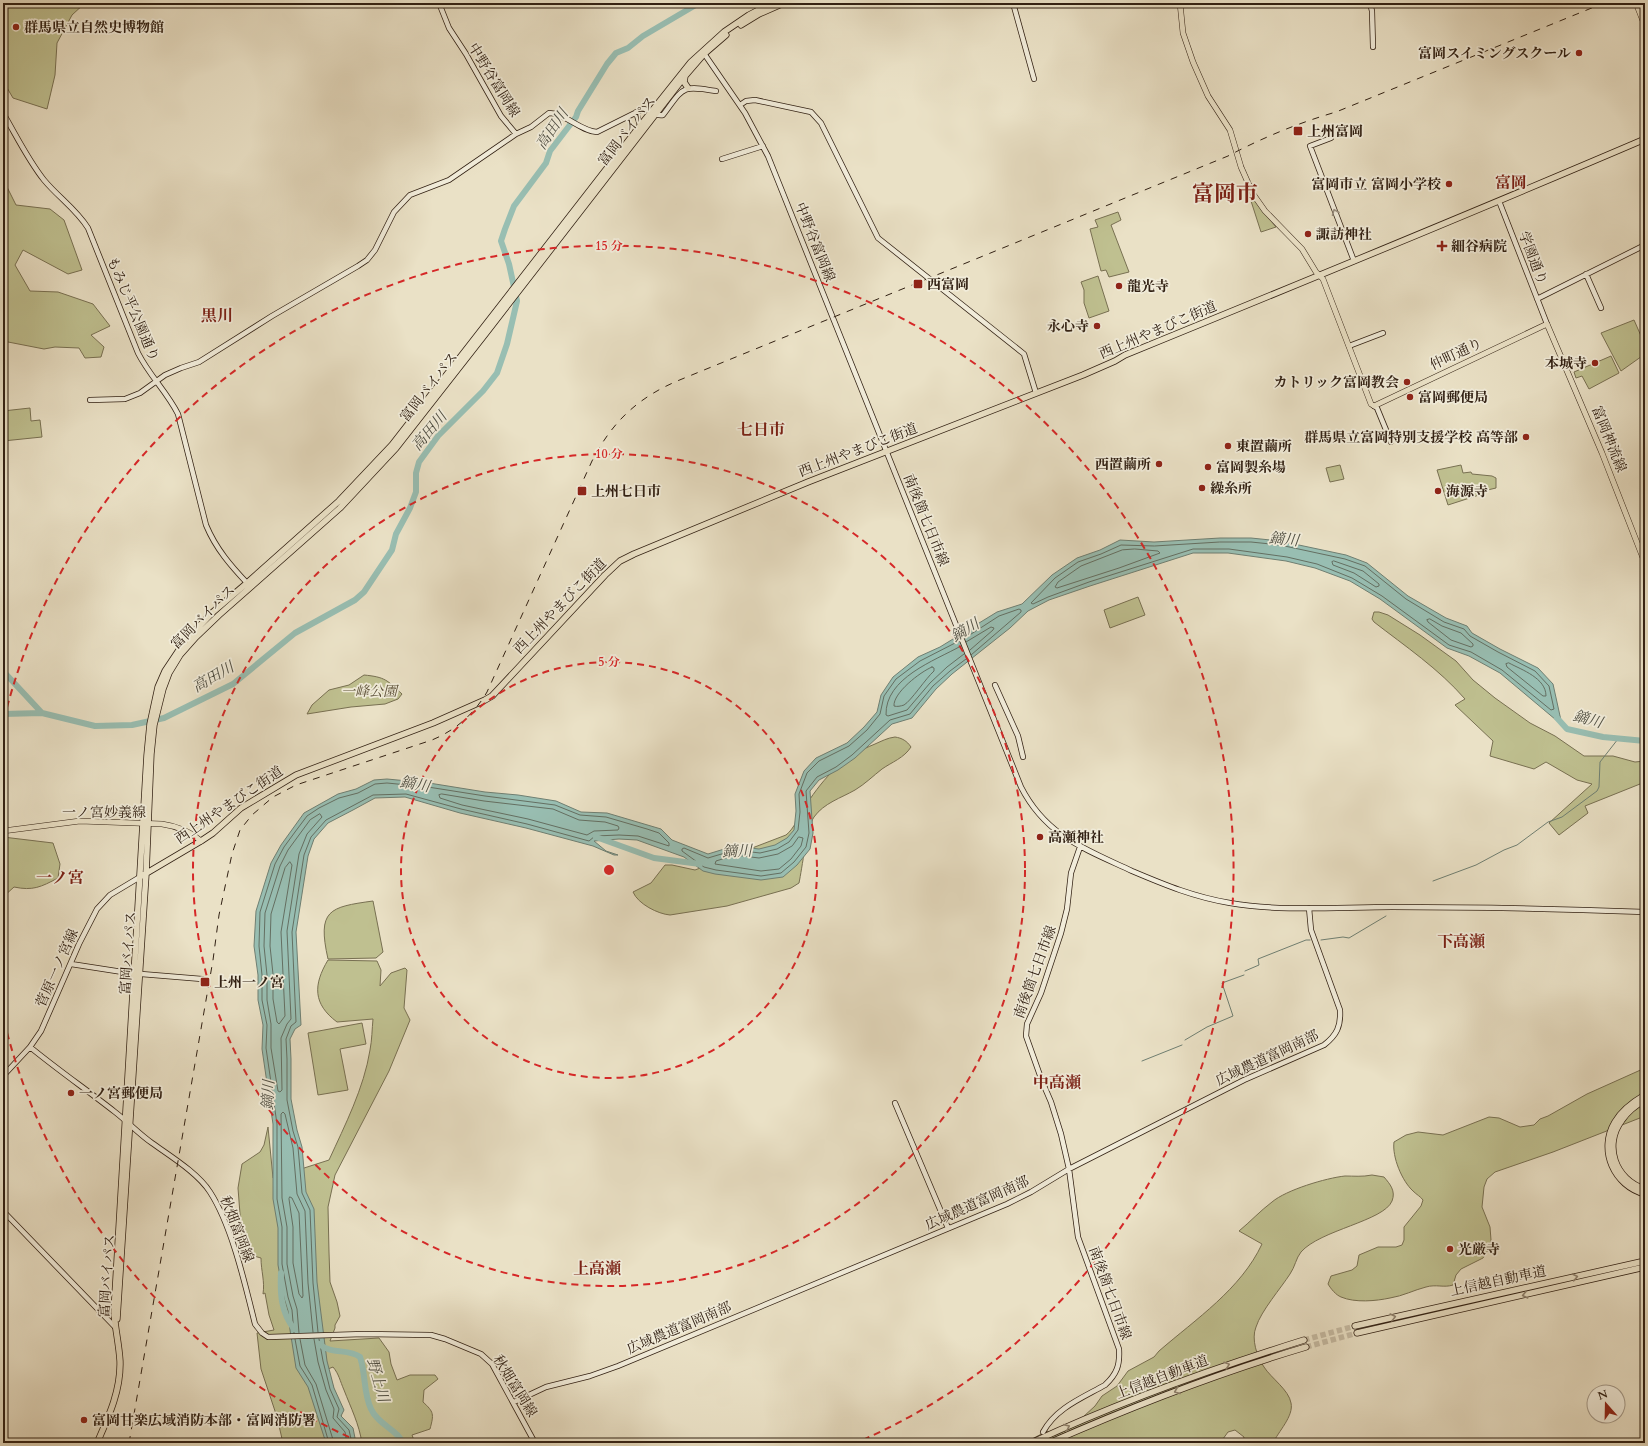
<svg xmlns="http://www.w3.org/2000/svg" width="1648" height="1446" viewBox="0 0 1648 1446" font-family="Cardo,'Noto Serif JP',serif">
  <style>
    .green { fill: #bfc090; stroke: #787052 }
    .water { fill: #98beb2; stroke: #6f7f72 }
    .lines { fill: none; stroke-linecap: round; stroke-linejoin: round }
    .shore { stroke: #646f62; stroke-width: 1 }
    .stream { stroke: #6f7f72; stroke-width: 1 }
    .river { stroke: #98beb2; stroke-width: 6 }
    .highway-tunnel { stroke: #c5baa2; stroke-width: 5.5; stroke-dasharray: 5.5 3; stroke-linecap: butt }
    .secondary-casing { stroke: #312013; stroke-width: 6 }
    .primary-casing { stroke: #312013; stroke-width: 6 }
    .highway-casing { stroke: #312013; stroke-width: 7 }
    .secondary { stroke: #f1ecda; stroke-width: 4.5 }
    .primary { stroke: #eae1c6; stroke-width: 5 }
    .highway { stroke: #eae1c6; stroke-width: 5.5 }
    .rail { stroke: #312013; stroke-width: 1; stroke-dasharray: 7 7; stroke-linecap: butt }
    .oneway { stroke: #9b9080 }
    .oneway2 { stroke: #8e806c }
    .ring { fill: none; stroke: #d62828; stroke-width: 2; stroke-dasharray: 7 5 }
    .poi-dot { fill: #8f2418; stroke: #f1ecda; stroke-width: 1.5 }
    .labels { text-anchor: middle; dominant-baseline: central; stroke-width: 3.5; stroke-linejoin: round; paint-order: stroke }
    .poi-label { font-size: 14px; font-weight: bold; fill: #312013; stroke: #f1ecda; text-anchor: start }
    .street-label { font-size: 14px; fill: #312013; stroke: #f1ecda }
    .park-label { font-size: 14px; font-style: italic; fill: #5c5038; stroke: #f1ecda }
    .water-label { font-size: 15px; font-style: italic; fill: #504f43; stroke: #f1ecda }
    .quarter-label { font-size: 16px; font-weight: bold; fill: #7a1f14; stroke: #f1ecda }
    .town-label { font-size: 22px; font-weight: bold; fill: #7a1f14; stroke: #f1ecda }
    .centre { fill: #d62828; stroke: #f1ecda; stroke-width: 2 }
    .ring-label { font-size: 12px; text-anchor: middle; font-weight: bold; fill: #d62828; stroke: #f1ecda; stroke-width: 3.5; stroke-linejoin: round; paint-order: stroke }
  </style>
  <rect width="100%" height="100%" fill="#eae1c6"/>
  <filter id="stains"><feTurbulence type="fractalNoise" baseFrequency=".005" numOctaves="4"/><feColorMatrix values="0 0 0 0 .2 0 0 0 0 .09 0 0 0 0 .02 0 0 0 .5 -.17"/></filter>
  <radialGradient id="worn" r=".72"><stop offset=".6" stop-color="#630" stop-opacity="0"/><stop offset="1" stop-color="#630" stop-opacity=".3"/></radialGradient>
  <path class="green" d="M3,3H85L72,15L57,43L55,75L47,109L13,98L3,81Z
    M3,179L16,205L50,209L64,220L82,270L68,274L23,250L15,265L30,291L58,292L93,304L110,326L91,335L104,347L101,357L85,358L79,348L55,347L44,349L3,341Z
    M1253,198L1276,227L1261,232L1251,201Z
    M1118,212L1121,220L1111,225L1129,272L1109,277L1106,270L1101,271L1090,229L1098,227L1095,220Z
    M1098,276L1109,311L1089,318L1084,303V290L1081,282Z
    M1634,320L1645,345V354L1621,371L1601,333Z
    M1611,356L1619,373L1589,389L1582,376L1576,378L1574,372Z
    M30,408L31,421L40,420L42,437L3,441V411Z
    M1340,465L1344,479L1330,482L1326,468Z
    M1461,465L1463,473L1471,472L1472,474L1492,476L1496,478V488L1479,492V495L1448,505L1437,470Z
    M1138,597L1145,615L1110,628L1104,610Z
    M1374,612H1379L1388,615L1420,635L1456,661L1473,680L1495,698L1530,723L1555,736L1584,756H1613L1635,762L1645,761V782L1585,806L1588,813L1559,835L1549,823L1592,784L1577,780L1546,762L1534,769L1490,756L1493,741L1455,705L1465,699C1439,669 1405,646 1374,622L1372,619Z
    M364,675C385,677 387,680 402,694L398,699L385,704L351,707L307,714L312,705L329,690L349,685Z
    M895,737C902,738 907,741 911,747C904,758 892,762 882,769C873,776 865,784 855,790C841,798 824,803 814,817C807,827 802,869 799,883L791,888L727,906L670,915C658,914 638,904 633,892L651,883L665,865H672L695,870L786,835C794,829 800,814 806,805C825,776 843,757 875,744C882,741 887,738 895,737Z
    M3,837L53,843L60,864L58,878C41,887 33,891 14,887L3,897Z
    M373,901L383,952L376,958L328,959C317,910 329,907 373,901Z
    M328,960L377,961L381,970L380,986L391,973L405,968L407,970L404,1008L410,1020L389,1071L335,1175L328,1207L329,1252L330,1282L337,1302L340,1316L335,1325V1328L330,1341L379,1338L389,1352L391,1364L397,1380L410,1375H435L438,1379L424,1390L423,1402C434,1412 434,1414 430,1429L412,1435L415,1443H362C359,1424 351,1408 344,1390C340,1381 339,1374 333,1367L328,1369L349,1443H283L277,1417L261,1369L257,1333L274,1330L269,1315L265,1293L263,1294C265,1281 261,1271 261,1258L243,1253L238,1188L242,1164L260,1152L264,1145L268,1127L273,1178L329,1160C345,1125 364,1088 370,1050C372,1040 372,1029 373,1019L337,1022C313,1004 313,985 328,960Z
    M362,1023L366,1044L340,1049L348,1090L318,1095L308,1033Z
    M1645,1068V1116L1553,1152L1495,1172L1487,1179L1484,1187L1482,1207L1490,1227L1491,1240L1488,1250L1483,1258L1461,1269L1456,1275L1453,1285C1444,1288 1436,1284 1426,1287C1414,1290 1403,1296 1390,1298C1376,1301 1355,1303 1341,1297C1336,1295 1331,1289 1328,1284L1331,1276L1352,1270L1357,1266L1359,1255L1378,1247H1396L1402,1245L1404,1240V1227L1421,1206L1423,1200C1420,1196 1417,1195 1413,1191C1402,1181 1392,1157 1394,1142L1406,1135L1418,1132L1443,1135L1489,1117L1499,1118L1520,1127L1534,1125L1540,1119L1548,1116L1587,1094Z
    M1372,1175L1384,1177C1390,1184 1396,1191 1392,1201C1384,1221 1320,1230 1301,1252C1296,1258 1295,1267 1290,1274C1281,1288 1261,1311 1256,1327C1251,1339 1257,1357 1264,1367C1271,1378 1289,1390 1291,1403C1294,1416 1278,1432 1273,1443H1243L1244,1437L1235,1430L1228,1432L1220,1443H1019L1032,1439L1047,1431L1054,1436L1071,1428L1095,1406L1102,1396L1117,1386L1128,1371L1154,1357L1159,1351C1196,1319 1241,1289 1262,1244L1239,1231C1250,1222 1260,1211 1272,1202C1286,1190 1326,1178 1345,1176C1354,1176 1362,1177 1372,1175Z"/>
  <path class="water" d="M1220,538H1251L1280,541L1346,555L1367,563L1408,596L1446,618L1467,626L1472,633L1500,649L1538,668L1553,684L1562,725L1500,673L1469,656L1447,648L1380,599L1350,581L1315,568L1286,561L1228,553H1193L1090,586L1049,600L1028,611L1010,628L952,674L936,689L912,718L892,724L855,758L838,770L819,780L810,791L813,833L810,849L797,865L783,877L761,880L715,874L703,871L684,857L637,840L619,839L594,841L606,851L618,855H614L593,846L526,828L460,813L405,797L375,798L353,810L328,823L314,839L308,856L296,932L301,1025L295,1029L290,1039L291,1059V1099L297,1130L302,1147L306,1192L314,1209L317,1282L327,1361L334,1388L344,1410L341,1416L353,1428L356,1443H326L308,1387L296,1368L290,1330L288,1311L284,1298L278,1265V1228L273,1199V1124L262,1049L263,1025L258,1000V975L254,946L256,911L271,863L281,845L304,813L338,794L356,789L374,780L387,779L429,783L485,792L518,795L556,801L581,812L607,813L661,829L672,840L708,854L734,846L759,849L775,845L787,838L794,830L796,811L795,794L804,771L816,758L847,743L864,727L877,712L881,695L893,677L918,657L940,647L997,612L1022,604L1052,575L1077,558L1100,550L1120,540L1154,542Z"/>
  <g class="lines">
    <path class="shore" d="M1220,542H1251L1280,545L1345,559L1365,566L1406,599L1444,622L1464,629L1470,636L1498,652L1535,671L1549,686L1554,709L1551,710L1502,670L1471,652L1449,645L1382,596L1352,578L1317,564L1287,557L1229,549H1193L1089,582L1048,597L1033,604L1031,603L1055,578L1078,562L1101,554L1121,545L1154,546Z
      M1135,549L1158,551L1160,553L1119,568L1057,588L1055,587L1058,582L1081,566L1122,550Z
      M1334,561L1363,571L1379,584V586L1376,587L1354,573L1333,565L1332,562Z
      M1430,619L1442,626L1461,633L1473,644V646L1471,647L1451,640L1428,622L1427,620Z
      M965,638L999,616L1019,609L1021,610V612L971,655
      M959,641L920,661L896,679L884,696L880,714L867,730L849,746L819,761L807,773L799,794L800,812L798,830L789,842L777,849L760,853L735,850L708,858L684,848L682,849V851L704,867L716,870L761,876L781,873L794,862L806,847L809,833L806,791L817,777L836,767L852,755L890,720L910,714L933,686L950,671L966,659
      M966,642L991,627L994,628L993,630L970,650
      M961,646C934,661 885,678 886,715L888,716L907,710L930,683L947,667L964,654
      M1509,663C1522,670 1546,678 1546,696H1543L1507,667L1506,664Z
      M932,667L934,668V671C926,678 911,701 904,705C901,706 897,707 894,706C893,693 920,672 932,667Z
      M442,794L484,801L553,809L579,820L605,822L618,826L619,828L618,830L594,831L587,835L528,819L462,805L440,798L439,795Z
      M320,814L322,817L307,834L299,854L287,931L291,1019L287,1024L281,1038L282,1090L280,1092L278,1091L271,1048V1024L267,1000V975L264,946L265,913L280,866L288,850L310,820Z
      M799,837L803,838L801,846L791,859L779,869L761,871L715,864L716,861L735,855L759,858L778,854L792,846Z
      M290,862L292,865L281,932L285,1016L279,1024L277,1022L273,999V974L270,946L271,914L285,868Z
      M290,1197L292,1198L299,1213L303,1296L302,1298L299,1294L293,1263V1227L289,1199Z
      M294,1333L292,1310L288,1297L282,1264V1227L277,1199V1124L266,1048L267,1025L262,1000V975L259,946L260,912L275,864L284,847L295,832L307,816L319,808L339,798L358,793L375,784L387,783L428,787L485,796L555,805L580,815L606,817L647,829L659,833L669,843V846L638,836L619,835L595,836L589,841L527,824L461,809L406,794L373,795L326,820L311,837L304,855L292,932L296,1022L291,1026L286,1039L287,1059V1100L293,1131L298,1147L302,1193L310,1210L313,1283L318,1332
      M299,1333L297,1309L293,1296L287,1264V1227L282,1198L281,1114L283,1112L285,1114L293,1148L297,1194L305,1211L308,1283L313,1332
      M295,1339L300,1366L312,1385L329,1443
      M300,1339L305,1365L316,1384L334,1443
      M314,1339L318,1362L326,1390L334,1409L333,1418L345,1432L347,1443
      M319,1339L323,1361L330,1389L339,1409L337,1417L349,1430L352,1443"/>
    <path class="stream" d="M1433,881L1476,865L1504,850L1517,845L1548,822L1562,817L1597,791L1599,787L1600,762L1618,739
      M1321,940L1343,937L1349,938L1386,916
      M1245,971L1259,965L1258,959L1306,940H1310
      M1185,1040L1207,1027L1233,1016L1222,983L1244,975
      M1142,1061L1182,1045"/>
    <path class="river" d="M3,671L42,713
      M3,714L42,713L95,726L132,725L164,718L233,684L295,633L355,600L364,592L392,550L396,534L410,508L416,492V473L419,462L438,436L483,391L497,373L507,344L517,301L509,264L501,241L505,229L514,206L546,163L550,151L576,117L578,111L607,64L616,53L628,48L643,36L699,3
      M1557,718L1567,729L1603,737L1645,741
      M596,837L654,858L700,864
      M281,1273C280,1294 281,1312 294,1329
      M319,1344C332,1355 348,1348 360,1357C366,1374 363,1392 371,1409C378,1425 400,1431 402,1443
      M1639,1443L1645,1440"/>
    <path class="highway-tunnel" d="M1304,1340L1355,1326
      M1306,1347L1357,1333"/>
    <defs>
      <path id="secondary" d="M439,3L449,28L466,54L501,116L516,134
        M1013,3L1034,79
        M1370,3L1372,11L1373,47
        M703,52L745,113L768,156L1021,787C1046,836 1085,849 1132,871C1165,885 1194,897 1230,903C1281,912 1340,907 1392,907C1476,907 1561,909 1645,912
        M740,105L746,101L755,100L811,112L821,123L878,238L1024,354L1036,393
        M636,112L640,125
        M3,113C16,135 28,160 44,180C58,197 76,209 88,228L138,353C149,375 167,392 178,414L206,525C216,549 231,566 248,584
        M1331,138L1310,146L1354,261
        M722,159L763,146
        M1499,201L1547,324
        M1586,274L1601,308
        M1537,299L1645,245
        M1349,346L1383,333
        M90,400L125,399L140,393L165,375L181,368L199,362L272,316L358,266L367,260L375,250L394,212L410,195L449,180L516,134L531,127L549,113C565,113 580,131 597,132L643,109C651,109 655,117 663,115C684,87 681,85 716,91
        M1374,406L1377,408L1391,442
        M995,685L1018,736L1023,757
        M71,964L129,973L202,979
        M30,1047C58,1070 87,1090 115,1112C128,1122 139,1134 152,1143C170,1156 198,1173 210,1192C232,1226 245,1284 255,1324L262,1333L268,1337L364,1334L431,1335L445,1339L481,1354L492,1364L535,1443
        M3,1076L30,1047L41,1031L79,944L97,909L110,895L140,877
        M895,1103L948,1228
        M3,1211L115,1327
        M514,1402L546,1387L590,1376L618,1366L1007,1204L1031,1192L1069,1169L1244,1080L1324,1045C1337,1035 1341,1026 1340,1010L1311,930L1309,908
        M1043,1432C1056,1408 1082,1398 1105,1385C1117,1374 1120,1365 1119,1349L1078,1237L1069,1169L1061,1134L1051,1102L1042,1081L1026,1036L1027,1024L1041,993L1061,933L1067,909L1071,873L1080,847"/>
      <path id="primary" d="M1180,3L1183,33L1193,62L1208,96L1230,130L1241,167L1253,194L1265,211L1302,249L1316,272L1323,279L1371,404L1374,406L1547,324L1602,453L1645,563
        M1636,3L1645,26
        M3,831L80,821L162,824C176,826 191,832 201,841"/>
      <path id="highway" d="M741,25L759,14L784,3
        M685,76L684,82L688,88
        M140,877L201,841L213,833L241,808L296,775L433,723L485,700L492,696L605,575L620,561L634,554L808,482L1083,375L1115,361L1125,355C1299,284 1472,213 1645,139
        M1645,1095C1633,1102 1622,1110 1615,1122C1598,1150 1614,1186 1645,1194
        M1645,1100C1636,1105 1628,1111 1622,1120C1603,1145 1615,1180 1645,1189
        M117,1319L146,874L151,754L154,725L163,689L169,673L180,655L196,637L219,615L340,508L396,448L486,333L685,76L704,54L726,35
        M1355,1326L1645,1261
        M1357,1333L1645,1267
        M97,1443C109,1416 121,1390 120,1361C119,1344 115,1328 114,1312L147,755L150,724L158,687L165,671L185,641L213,612L247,583L339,501L392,445L636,131L691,62L724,32L749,15L772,3
        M1031,1443C1119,1402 1211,1369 1304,1340
        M1049,1443C1133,1406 1219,1373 1306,1347"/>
    </defs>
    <use href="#secondary" class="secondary-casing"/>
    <use href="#primary" class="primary-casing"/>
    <use href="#highway" class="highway-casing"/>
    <use href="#secondary" class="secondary"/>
    <use href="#primary" class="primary"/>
    <use href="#highway" class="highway"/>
    <path class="rail" d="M129,1443L213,960L219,915L232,854L240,830L252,815L273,797L296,785L432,740C456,730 474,714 487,692L592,461C613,420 640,396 682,379L1228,156C1262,138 1298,123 1336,112L1604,3"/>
  </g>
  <defs><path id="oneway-chevron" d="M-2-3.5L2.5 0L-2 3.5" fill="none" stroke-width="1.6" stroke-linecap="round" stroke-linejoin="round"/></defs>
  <use class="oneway" href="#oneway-chevron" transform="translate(1335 212) rotate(-112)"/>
  <g class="oneway2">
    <use href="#oneway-chevron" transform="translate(1575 1277) rotate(-12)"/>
    <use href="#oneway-chevron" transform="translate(1525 1295) rotate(168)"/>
    <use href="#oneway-chevron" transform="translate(1393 1317) rotate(-14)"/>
    <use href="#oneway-chevron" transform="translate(1227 1365) rotate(-19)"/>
    <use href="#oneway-chevron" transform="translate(1177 1391) rotate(159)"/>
    <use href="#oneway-chevron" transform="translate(1067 1427) rotate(-24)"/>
  </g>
  <g class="ring">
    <circle cx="609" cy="870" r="208"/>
    <circle cx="609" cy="870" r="416"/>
    <path d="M360 1442A624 624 0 0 1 4 1021M4 719A624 624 0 1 1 858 1442"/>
  </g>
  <g class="poi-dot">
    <circle cx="16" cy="27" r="4"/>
    <circle cx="1579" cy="53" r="4"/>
    <rect x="1293" y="126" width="10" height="10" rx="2"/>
    <circle cx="1449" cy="184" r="4"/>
    <circle cx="1308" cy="234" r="4"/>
    <path d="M1440 240h4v4h4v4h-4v4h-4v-4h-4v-4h4z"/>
    <rect x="913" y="279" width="10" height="10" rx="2"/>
    <circle cx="1119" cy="286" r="4"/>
    <circle cx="1097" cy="326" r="4"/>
    <circle cx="1595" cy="363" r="4"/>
    <circle cx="1407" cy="382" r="4"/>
    <circle cx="1410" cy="397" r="4"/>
    <circle cx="1526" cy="437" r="4"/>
    <circle cx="1228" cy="446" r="4"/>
    <circle cx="1159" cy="464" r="4"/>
    <circle cx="1208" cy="467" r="4"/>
    <circle cx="1202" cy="488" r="4"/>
    <rect x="577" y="486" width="10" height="10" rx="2"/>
    <circle cx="1438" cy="491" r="4"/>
    <circle cx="1040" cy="837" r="4"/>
    <rect x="200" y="977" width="10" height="10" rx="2"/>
    <circle cx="71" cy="1093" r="4"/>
    <circle cx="1450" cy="1249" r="4"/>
    <circle cx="84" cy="1420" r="4"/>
  </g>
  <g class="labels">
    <g class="poi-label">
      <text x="24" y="27">群馬県立自然史博物館</text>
      <text x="1571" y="53" text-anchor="end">富岡スイミングスクール</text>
      <text x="1307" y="131">上州富岡</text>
      <text x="1441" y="184" text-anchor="end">富岡市立 富岡小学校</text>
      <text x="1316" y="234">諏訪神社</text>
      <text x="1451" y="246">細谷病院</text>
      <text x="927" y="284">西富岡</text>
      <text x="1127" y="286">龍光寺</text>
      <text x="1089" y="326" text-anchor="end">永心寺</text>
      <text x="1587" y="363" text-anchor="end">本城寺</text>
      <text x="1399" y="382" text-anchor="end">カトリック富岡教会</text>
      <text x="1418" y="397">富岡郵便局</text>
      <text x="1518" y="437" text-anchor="end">群馬県立富岡特別支援学校 高等部</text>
      <text x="1236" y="446">東置繭所</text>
      <text x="1151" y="464" text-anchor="end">西置繭所</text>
      <text x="1216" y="467">富岡製糸場</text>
      <text x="1210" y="488">繰糸所</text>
      <text x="591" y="491">上州七日市</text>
      <text x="1446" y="491">海源寺</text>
      <text x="1048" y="837">高瀬神社</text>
      <text x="214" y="982">上州一ノ宮</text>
      <text x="79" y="1093">一ノ宮郵便局</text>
      <text x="1458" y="1249">光厳寺</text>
      <text x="92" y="1420">富岡甘楽広域消防本部・富岡消防署</text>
    </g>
    <g class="street-label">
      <text transform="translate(494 80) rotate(58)">中野谷富岡線</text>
      <text transform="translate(627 131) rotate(-52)">富岡バイパス</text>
      <text transform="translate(815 242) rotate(68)">中野谷富岡線</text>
      <text transform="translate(1533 258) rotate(69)">学園通り</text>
      <text transform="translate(133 309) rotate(67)">もみじ平公園通り</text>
      <text transform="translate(1158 330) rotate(-23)">西上州やまびこ街道</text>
      <text transform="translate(1456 354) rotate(-25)">仲町通り</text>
      <text transform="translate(429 387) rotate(-52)">富岡バイパス</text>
      <text transform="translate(1609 439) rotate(68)">富岡神流線</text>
      <text transform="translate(858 450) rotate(-21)">西上州やまびこ街道</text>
      <text transform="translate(926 520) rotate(68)">南後箇七日市線</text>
      <text transform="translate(560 606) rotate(-46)">西上州やまびこ街道</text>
      <text transform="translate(203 617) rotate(-45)">富岡バイパス</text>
      <text transform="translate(229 805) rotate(-34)">西上州やまびこ街道</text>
      <text x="104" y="812">一ノ宮妙義線</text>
      <text transform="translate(128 953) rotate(-86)">富岡バイパス</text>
      <text transform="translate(57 968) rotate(-66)">菅原一ノ宮線</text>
      <text transform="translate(1035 972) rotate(-70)">南後箇七日市線</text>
      <text transform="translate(1267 1058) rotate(-25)">広域農道富岡南部</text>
      <text transform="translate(977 1203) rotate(-24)">広域農道富岡南部</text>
      <text transform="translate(237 1229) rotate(69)">秋畑富岡線</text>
      <text transform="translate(107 1276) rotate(-86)">富岡バイパス</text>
      <text transform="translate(1498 1281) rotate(-12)">上信越自動車道</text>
      <text transform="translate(1110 1293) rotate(70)">南後箇七日市線</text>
      <text transform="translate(679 1328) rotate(-23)">広域農道富岡南部</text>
      <text transform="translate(1162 1377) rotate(-21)">上信越自動車道</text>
      <text transform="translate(515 1386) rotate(58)">秋畑富岡線</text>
    </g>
    <g class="park-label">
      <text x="369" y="691">一峰公園</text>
    </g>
    <g class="water-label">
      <text transform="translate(552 129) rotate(-56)">高田川</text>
      <text transform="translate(429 431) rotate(-50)">高田川</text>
      <text transform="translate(1284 539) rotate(6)">鏑川</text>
      <text transform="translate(965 630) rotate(-31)">鏑川</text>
      <text transform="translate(213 677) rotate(-30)">高田川</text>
      <text transform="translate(1588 719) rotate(16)">鏑川</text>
      <text transform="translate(415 784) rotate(10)">鏑川</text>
      <text transform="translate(737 851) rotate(-2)">鏑川</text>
      <text transform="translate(268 1095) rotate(-87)">鏑川</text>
      <text transform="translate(378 1380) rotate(74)">野上川</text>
    </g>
    <g class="quarter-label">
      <text x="1511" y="183">富岡</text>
      <text x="217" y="316">黒川</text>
      <text x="761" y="430">七日市</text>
      <text x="60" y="878">一ノ宮</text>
      <text x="1461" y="942">下高瀬</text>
      <text x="1057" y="1083">中高瀬</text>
      <text x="597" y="1269">上高瀬</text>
    </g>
    <g class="town-label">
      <text x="1225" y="194">富岡市</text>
    </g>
  </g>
  <circle cx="609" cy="870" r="6" class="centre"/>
  <g class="ring-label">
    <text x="609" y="250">15 分</text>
    <text x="609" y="458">10 分</text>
    <text x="609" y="666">5 分</text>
  </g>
  <rect width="1648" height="1446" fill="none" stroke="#eae1c6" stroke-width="16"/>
  <rect x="4" y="4" width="1640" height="1438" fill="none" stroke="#312013" stroke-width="2"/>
  <rect x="8" y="8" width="1632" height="1430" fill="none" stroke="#312013"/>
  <g transform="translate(1606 1404) rotate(340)"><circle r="19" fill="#f1ecda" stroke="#a49a8a"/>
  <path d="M0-3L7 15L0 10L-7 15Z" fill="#8f2418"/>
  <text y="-6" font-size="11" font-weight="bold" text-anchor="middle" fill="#312013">N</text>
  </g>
  <rect width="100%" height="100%" filter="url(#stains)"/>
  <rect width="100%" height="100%" fill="url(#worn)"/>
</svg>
